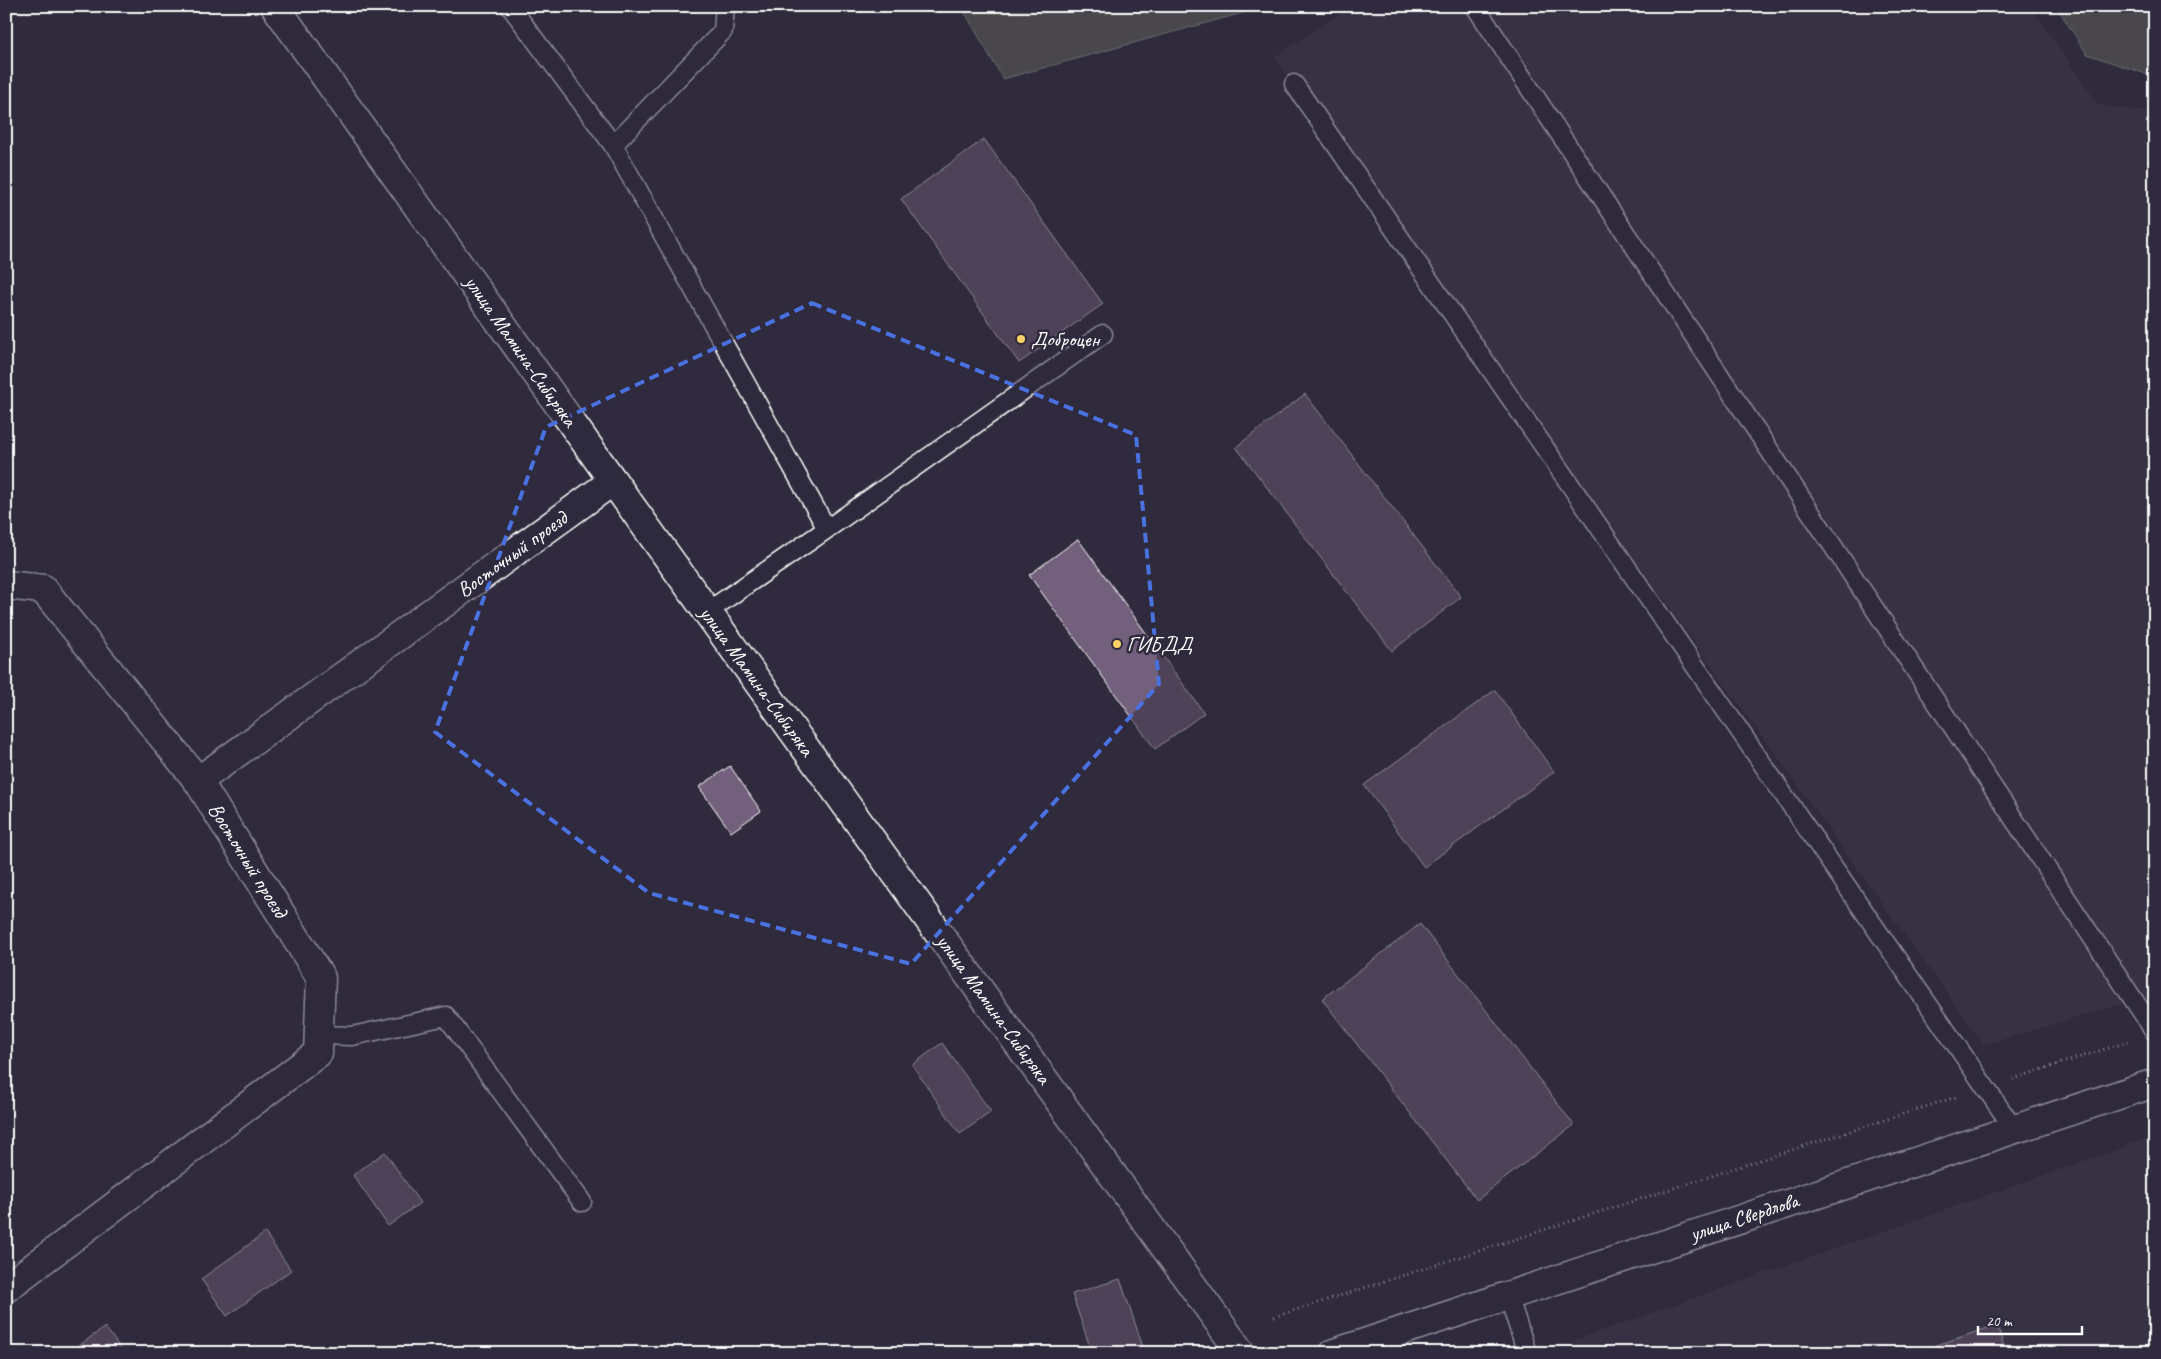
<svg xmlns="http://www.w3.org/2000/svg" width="2161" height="1359" viewBox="0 0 2161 1359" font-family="Caveat,sans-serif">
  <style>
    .built { fill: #433a50 }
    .green { fill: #686c5e; stroke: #b4b6ae }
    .building { fill: #73617b; stroke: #fff }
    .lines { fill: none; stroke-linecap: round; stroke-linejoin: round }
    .service-casing { stroke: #fff; stroke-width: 21 }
    .minor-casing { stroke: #fff; stroke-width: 31 }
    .tertiary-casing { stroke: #fff; stroke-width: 31 }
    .secondary-casing { stroke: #fff; stroke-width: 31 }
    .path { stroke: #fff; stroke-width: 3; stroke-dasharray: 1 4; stroke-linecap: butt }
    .service { stroke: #2f2a3d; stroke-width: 18 }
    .minor { stroke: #2f2a3d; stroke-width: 28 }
    .tertiary { stroke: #2f2a3d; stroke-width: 28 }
    .secondary { stroke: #2f2a3d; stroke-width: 28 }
    .marked { fill: none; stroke: #4a71e0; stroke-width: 4; stroke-dasharray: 10 6; stroke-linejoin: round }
    .poi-dot { fill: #ffd166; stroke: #2f2a3d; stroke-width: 2 }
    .labels { text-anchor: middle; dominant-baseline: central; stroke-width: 5; stroke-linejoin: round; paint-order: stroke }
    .poi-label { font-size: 21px; fill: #fff; stroke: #2f2a3d; text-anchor: start }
    .street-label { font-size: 21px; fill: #fff; stroke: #2f2a3d }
  </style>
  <rect width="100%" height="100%" fill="#2f2a3d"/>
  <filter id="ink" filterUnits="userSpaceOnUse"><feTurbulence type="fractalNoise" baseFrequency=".02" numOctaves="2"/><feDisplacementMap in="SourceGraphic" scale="10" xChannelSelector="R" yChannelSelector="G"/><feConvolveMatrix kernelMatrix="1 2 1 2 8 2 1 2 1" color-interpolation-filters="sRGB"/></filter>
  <g filter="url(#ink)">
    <path class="built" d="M1353,6H2030L2099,105L2155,113V994L1984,1045L1274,57Z
      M2155,1136V1353H1576L1572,1341Z"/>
    <path class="green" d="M961,6H1244L1246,12L1003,79Z
      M2056,6H2155V77L2087,54Z"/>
    <path class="building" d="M984,139L1103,304L1019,363L901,199Z
      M1305,394L1461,597L1392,651L1236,447Z
      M1078,539L1204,713L1155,749L1029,575Z
      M1495,690L1554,772L1424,867L1364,785Z
      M730,766L761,811L731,832L699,787Z
      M1420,924L1574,1125L1477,1200L1322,999Z
      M942,1043L991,1112L960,1134L912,1065Z
      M385,1152L420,1203L388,1226L353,1175Z
      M265,1233L291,1270L227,1316L201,1279Z
      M1120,1279L1145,1353H1092L1072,1294Z
      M1997,1325L2006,1353H1913Z
      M105,1327L124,1353H71L70,1352Z"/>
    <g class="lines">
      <defs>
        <path id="service" d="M510,6L613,145L827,529L707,612
          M1475,6L2155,1032
          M1294,84L2014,1129
          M613,145L723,31L725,6
          M827,529L1103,334
          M319,1035L352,1036L446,1016L582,1202
          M1508,1295L1527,1353"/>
        <path id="minor" d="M6,585L43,589L198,781
          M6,1288L318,1053L321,978L198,781L613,481"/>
        <path id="tertiary" d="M1334,1353L2155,1083"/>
        <path id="secondary" d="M275,6L613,481L1241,1353"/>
      </defs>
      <use href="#service" class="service-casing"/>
      <use href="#minor" class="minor-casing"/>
      <use href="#tertiary" class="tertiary-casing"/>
      <use href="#secondary" class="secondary-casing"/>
      <path class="path" d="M2013,1079L2130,1041
        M1274,1317L1959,1096"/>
      <use href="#service" class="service"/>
      <use href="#minor" class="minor"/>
      <use href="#tertiary" class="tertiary"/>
      <use href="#secondary" class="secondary"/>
    </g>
  </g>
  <path d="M0 0H2161V1359H0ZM812,303L1136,435L1159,684L911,964L649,893L435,732L546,427Z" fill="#2f2a3d" fill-opacity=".55" fill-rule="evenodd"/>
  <path class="marked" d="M812,303L1136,435L1159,684L911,964L649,893L435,732L546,427Z"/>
  <g class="poi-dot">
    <circle cx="1021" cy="339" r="5"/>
    <circle cx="1117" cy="644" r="5"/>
  </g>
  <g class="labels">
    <g class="poi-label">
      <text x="1031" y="339">Доброцен</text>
      <text x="1127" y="644">ГИБДД</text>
    </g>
    <g class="street-label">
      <text transform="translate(521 351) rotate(55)">улица Мамина-Сибиряка</text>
      <text transform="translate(512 554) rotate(-36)">Восточный проезд</text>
      <text transform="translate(757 681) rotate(54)">улица Мамина-Сибиряка</text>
      <text transform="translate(248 860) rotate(58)">Восточный проезд</text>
      <text transform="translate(994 1009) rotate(54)">улица Мамина-Сибиряка</text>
      <text transform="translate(1744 1217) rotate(-18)">улица Свердлова</text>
    </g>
  </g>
  <rect width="2161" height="1359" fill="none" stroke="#2f2a3d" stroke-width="25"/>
  <rect x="12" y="12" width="2136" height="1334" fill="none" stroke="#fff" stroke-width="2" filter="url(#ink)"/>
  <path d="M1978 1326v8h104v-8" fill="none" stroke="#ffffff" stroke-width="2.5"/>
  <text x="1986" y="1326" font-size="15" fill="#ffffff" stroke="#2f2a3d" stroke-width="4" paint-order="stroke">20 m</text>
</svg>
